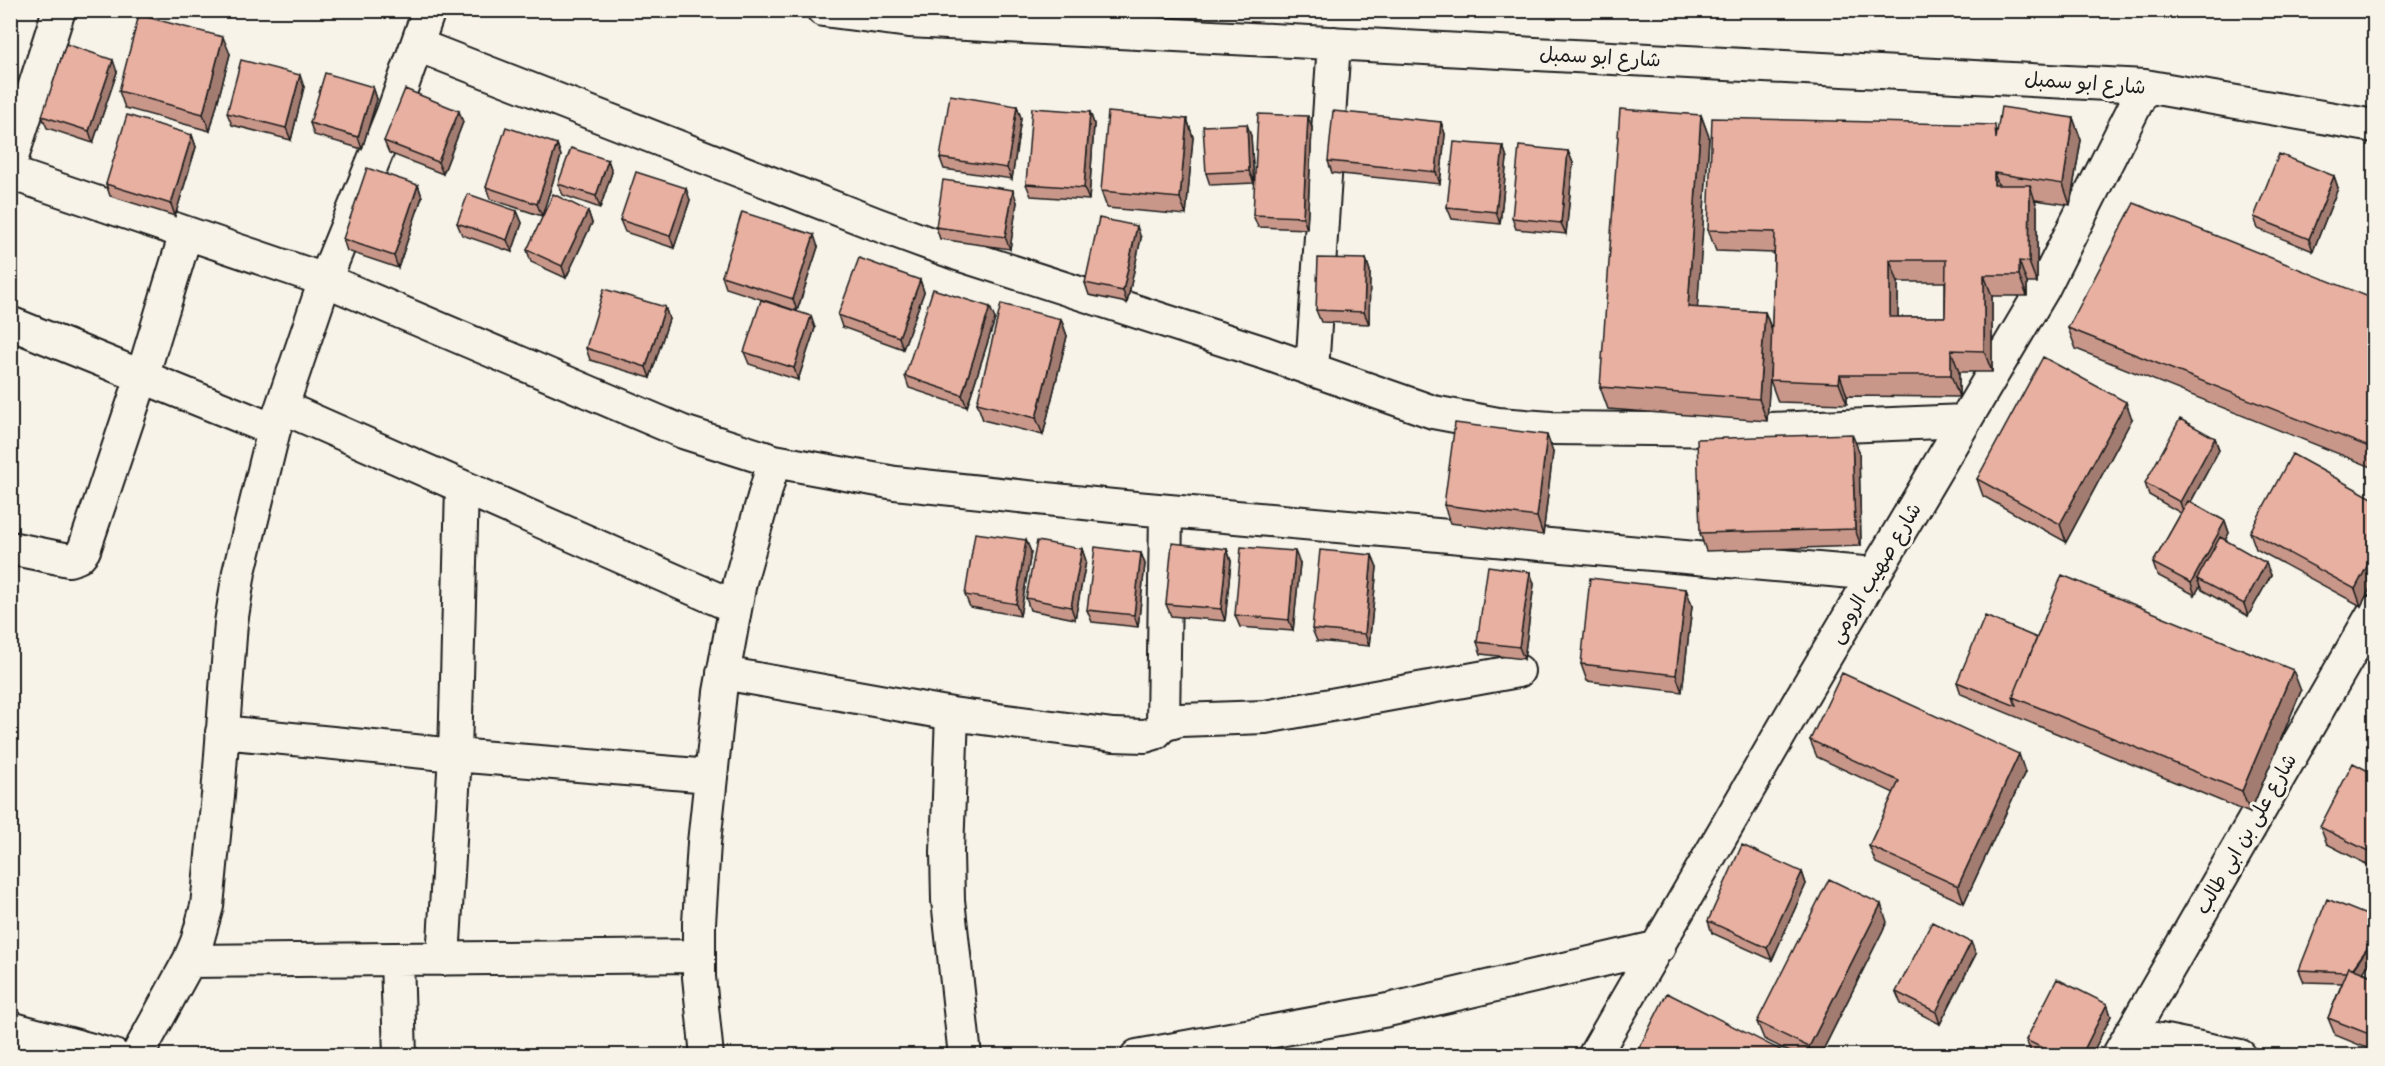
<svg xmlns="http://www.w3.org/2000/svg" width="2385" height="1066" viewBox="0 0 2385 1066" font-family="Sriracha,'Playpen Sans Arabic',sans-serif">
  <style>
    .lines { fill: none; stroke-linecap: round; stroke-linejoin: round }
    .street-casing { stroke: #1c1c1c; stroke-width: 36 }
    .street { stroke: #f7f3e8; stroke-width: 32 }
    .wall { fill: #c8978a; stroke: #1c1c1c; stroke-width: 1.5; fill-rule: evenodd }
    .shaded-wall { fill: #a27b71; stroke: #1c1c1c; stroke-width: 1.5 }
    .building { fill: #e8b0a1; stroke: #1c1c1c; stroke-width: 1.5; fill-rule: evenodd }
    .labels { text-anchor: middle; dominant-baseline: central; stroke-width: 6; stroke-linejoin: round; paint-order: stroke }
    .street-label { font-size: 20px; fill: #1c1c1c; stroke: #f7f3e8 }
  </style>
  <rect width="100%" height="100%" fill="#f7f3e8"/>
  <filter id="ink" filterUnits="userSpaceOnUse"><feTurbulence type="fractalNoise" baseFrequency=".0167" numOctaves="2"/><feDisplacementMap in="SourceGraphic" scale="12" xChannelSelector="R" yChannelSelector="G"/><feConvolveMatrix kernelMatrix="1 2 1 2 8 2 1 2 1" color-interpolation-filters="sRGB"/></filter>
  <g filter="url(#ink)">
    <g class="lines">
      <defs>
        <path id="street" d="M823,10L909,21L986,25L2145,86L2374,126
          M417,45L876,224L958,254L1265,353L1433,412L1498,424L1551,428L1747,430L1965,421
          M10,164L59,10
          M10,173L325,280L683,432L774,461L895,483L1113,506L1875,574
          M10,323L274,430
          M1312,370L1334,43
          M282,407L735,607
          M10,548L69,560L78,557L84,550L142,377L186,233
          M723,673L952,714L1113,735L1145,736L1155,733L1163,725L1180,720L1265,717L1518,671
          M952,714L947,852L948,900L965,1056
          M1163,725L1166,511
          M222,732L455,755L710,776
          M397,959L400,1056
          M443,959L455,755L462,487
          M189,961L699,956
          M10,1028L114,1056
          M2130,1034L2240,1056
          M137,1056L189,961L197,942L207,906L218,795L231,623L239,572L274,430L325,280L392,115L429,10
          M707,1056L699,977V923L704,843L720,692L740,582L774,461
          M1137,1056L1388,1010L1659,947
          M1594,1056L1801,698L2043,289L2145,86
          M2118,1056L2374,612"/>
      </defs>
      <use href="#street" class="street-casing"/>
      <use href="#street" class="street"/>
    </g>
    <path class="wall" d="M230,54L210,131L125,108L119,91Z
      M117,72L93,143L47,128L42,116Z
      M304,87L291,140L232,125L227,113Z
      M373,87L377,99L362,149L314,135L310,123Z
      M1017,106L1021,118L1012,179L944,169L940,158Z
      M1090,112L1094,124L1089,200L1031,196L1026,184Z
      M1701,115L1709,137L1697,308L1765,312L1772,330L1774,253L1716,251L1708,230L1997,130L2073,118L2081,140L2070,205L2035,200L2037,207V283H2027V296H1992V372H1959V397L1847,396V404L1778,402L1770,380V372L1767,421L1608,409L1600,387ZM1898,282H1945V317H1898Z
      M1187,119L1193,137L1186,215L1107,208L1101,191Z
      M463,122L443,174L389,153L384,141Z
      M1441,122L1445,134L1440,184L1332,173L1328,161Z
      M1312,128L1307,229L1258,227L1253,215Z
      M192,135L196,147L175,216L110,196L106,184Z
      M1251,136L1254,183L1210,185L1206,173Z
      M557,144L561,156L542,216L490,199L486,187Z
      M1503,146L1507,158L1500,224L1452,219L1447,207Z
      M1568,151L1573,163L1566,234L1516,229L1512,218Z
      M608,160L612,172L600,208L563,195L558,184Z
      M2334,176L2338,188L2313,251L2258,229L2254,217Z
      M418,185L422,197L398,268L347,251L343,239Z
      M690,200L674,248L625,232L620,220Z
      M1017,202L1010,249L940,239L936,227Z
      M517,211L522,223L512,252L462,235L457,223Z
      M588,211L592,223L566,278L531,262L527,250Z
      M1141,238L1127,303L1089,295L1085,283Z
      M818,247L797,311L726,288L722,276Z
      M1366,259L1370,271L1369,324L1321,322L1316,310Z
      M920,280L924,292L903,349L842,327L838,315Z
      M2374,299V468L2076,349L2068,328Z
      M665,307L669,319L650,378L590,360L586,348Z
      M995,319L967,407L909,388L905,376Z
      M1061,319L1067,336L1043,435L983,420L977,403Z
      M815,328L798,380L749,364L744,352Z
      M2132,419L2066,542L1983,496L1977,479Z
      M2215,438L2219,450L2191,502L2225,521L2229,533L2225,540L2271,575L2248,616L2202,590L2200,586L2195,595L2157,575L2153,563L2181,513L2149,495L2145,483Z
      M1859,451L1861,546L1706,551L1700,533Z
      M1553,452L1543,535L1450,523L1444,505Z
      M2374,499V581L2361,606L2256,549L2250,532Z
      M1026,540L1031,552L1020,616L970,607L965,595Z
      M1082,549L1086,561L1075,619L1030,610L1026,598Z
      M1227,549L1231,561L1225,621L1171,616L1166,604Z
      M1141,553L1145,564L1138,627L1092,622L1087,610Z
      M1372,555L1377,567L1369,646L1317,641L1312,629Z
      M1300,563L1293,631L1240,627L1235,615Z
      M1530,572L1534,584L1524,659L1481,654L1477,642Z
      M1686,589L1692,606L1682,692L1587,681L1581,664Z
      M2037,638L2301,691L2250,813L1961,694L1957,682Z
      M1810,740L2025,772L1964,903L1876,863L1869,846L1894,793L1817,757Z
      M2374,774V868L2327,844L2320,827Z
      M1802,872L1806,884L1772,960L1712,933L1708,921Z
      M1887,922L1820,1056H1798L1764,1039L1757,1022Z
      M1976,954L1940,1024L1901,1004L1896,992Z
      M2374,957L2363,972L2374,977V1051L2335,1035L2328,1018L2342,983L2304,982L2299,970Z
      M2107,1004L2111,1016L2091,1056H2038L2031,1052L2026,1040Z"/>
    <path class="shaded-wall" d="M223,37L230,54L210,131L203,114Z
      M113,60L117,72L93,143L89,131Z
      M300,75L304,87L291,140L286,128Z
      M373,87L377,99L362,149L358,137Z
      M1017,106L1021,118L1012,179L1007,168Z
      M459,111L463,122L443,174L438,162Z
      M1090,112L1094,124L1089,200L1084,188Z
      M1701,115L1709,137L1696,329L1688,307Z
      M1308,116L1312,128L1307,229L1303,217Z
      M2073,118L2081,140L2070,205L2063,184Z
      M1187,119L1193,137L1186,215L1180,198Z
      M1441,122L1445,134L1440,184L1436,172Z
      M1247,124L1251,136L1254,183L1249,171Z
      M192,135L196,147L175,216L171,204Z
      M557,144L561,156L542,216L537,204Z
      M1503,146L1507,158L1500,224L1496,212Z
      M1568,151L1573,163L1566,234L1561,223Z
      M608,160L612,172L600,208L596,196Z
      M1994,173L2002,194L1994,185Z
      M2334,176L2338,188L2313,251L2309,239Z
      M418,185L422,197L398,268L394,256Z
      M2030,185L2037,207V283L2029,262Z
      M686,188L690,200L674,248L670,236Z
      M1013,190L1017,202L1010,249L1005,237Z
      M517,211L522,223L512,252L507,240Z
      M588,211L592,223L566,278L562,266Z
      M1137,226L1141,238L1127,303L1123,291Z
      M814,235L818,247L797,311L793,299Z
      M1366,259L1370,271L1369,324L1364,312Z
      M1890,260L1898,282V338L1890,317Z
      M2019,261L2027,283V296L2019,275Z
      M1984,275L1992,296V372L1984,351Z
      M920,280L924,292L903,349L899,337Z
      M665,307L669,319L650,378L646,367Z
      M990,307L995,319L967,407L962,395Z
      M1765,312L1773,334L1767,421L1759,399Z
      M811,316L815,328L798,380L794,368Z
      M1061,319L1067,336L1043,435L1036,418Z
      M1951,350L1959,372V397L1951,375Z
      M1840,375L1847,396V404L1839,383Z
      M2126,402L2132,419L2066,542L2060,524Z
      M1852,434L1859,451L1861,546L1855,529Z
      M1547,435L1553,452L1543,535L1537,517Z
      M2215,438L2219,450L2184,514L2180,502Z
      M2225,521L2229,533L2203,581L2197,579L2200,586L2195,595L2191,583Z
      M1026,540L1031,552L1020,616L1016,604Z
      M1082,549L1086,561L1075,619L1071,607Z
      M1227,549L1231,561L1225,621L1221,609Z
      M1295,551L1300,563L1293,631L1289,620Z
      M1141,553L1145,564L1138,627L1134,615Z
      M2374,553V581L2361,606L2355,589Z
      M1372,555L1377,567L1369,646L1365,634Z
      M2266,563L2271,575L2248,616L2244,604Z
      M1530,572L1534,584L1524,659L1519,647Z
      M1686,589L1692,606L1682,692L1676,675Z
      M2293,670L2301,691L2250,813L2242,791Z
      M2019,754L2025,772L1964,903L1958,886Z
      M1802,872L1806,884L1772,960L1767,948Z
      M1881,904L1887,922L1820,1056H1812L1809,1047Z
      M2374,939V957L2355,984L2351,972Z
      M1971,942L1976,954L1940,1024L1936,1012Z
      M2107,1004L2111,1016L2091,1056H2081Z"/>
    <path class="building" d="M139,15L223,37L203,114L119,91Z
      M66,44L113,60L89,131L42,116Z
      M241,60L300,75L286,128L227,113Z
      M325,73L373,87L358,137L310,123Z
      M405,89L459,111L438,162L384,141Z
      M950,95L1017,106L1007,168L940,158Z
      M2001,107L2073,118L2063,184L1994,173V185H2030L2029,262L2019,261V275H1984V351L1951,350V375H1840L1839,383L1770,380L1775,232L1708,230L1712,118L1995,125L1996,139ZM1890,260H1946L1945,317H1890Z
      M1032,108L1090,112L1084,188L1026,184Z
      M1620,109L1701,115L1688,307L1765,312L1759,399L1600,387Z
      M1333,111L1441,122L1436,172L1328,161Z
      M1108,112L1187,119L1180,198L1101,191Z
      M1258,114L1308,116L1303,217L1253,215Z
      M127,115L192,135L171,204L106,184Z
      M1247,124L1249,171L1206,173L1203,126Z
      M506,127L557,144L537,204L486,187Z
      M1454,142L1503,146L1496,212L1447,207Z
      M1519,146L1568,151L1561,223L1512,218Z
      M571,148L608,160L596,196L558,184Z
      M2279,154L2334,176L2309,239L2254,217Z
      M367,168L418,185L394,256L343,239Z
      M636,172L686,188L670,236L620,220Z
      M943,180L1013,190L1005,237L936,227Z
      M468,194L517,211L507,240L457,223Z
      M553,194L588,211L562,266L527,250Z
      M2134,203L2374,299V449L2068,328Z
      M742,212L814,235L793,299L722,276Z
      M1099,218L1137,226L1123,291L1085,283Z
      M859,258L920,280L899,337L838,315Z
      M1318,258L1366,259L1364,312L1316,310Z
      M604,289L665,307L646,367L586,348Z
      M933,289L990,307L962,395L905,376Z
      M761,300L811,316L794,368L744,352Z
      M1001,304L1061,319L1036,418L977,403Z
      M2043,357L2126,402L2060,524L1977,479Z
      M2180,419L2215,438L2180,502L2145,483Z
      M1455,423L1547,435L1537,517L1444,505Z
      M1852,434L1855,529L1700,533L1697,439Z
      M2292,454L2374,499V553L2355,589L2250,532Z
      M2188,501L2225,521L2191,583L2153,563Z
      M975,533L1026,540L1016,604L965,595Z
      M2220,537L2266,563L2244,604L2197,579Z
      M1037,541L1082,549L1071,607L1026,598Z
      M1172,543L1227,549L1221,609L1166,604Z
      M1095,547L1141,553L1134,615L1087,610Z
      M1241,547L1295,551L1289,620L1235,615Z
      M1320,550L1372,555L1365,634L1312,629Z
      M1488,566L1530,572L1519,647L1477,642Z
      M2062,575L2293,670L2242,791L2013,697Z
      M1590,578L1686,589L1676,675L1581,664Z
      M1985,616L2037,638L2013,697L2016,706L1957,682Z
      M1842,673L2019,754L1958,886L1869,846L1899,781L1810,740Z
      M2353,763L2374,774V854L2320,827Z
      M1742,845L1802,872L1767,948L1708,921Z
      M1829,879L1881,904L1809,1047L1757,1022Z
      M2327,899L2374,918V939L2353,968L2349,967L2347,972L2299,970Z
      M1932,922L1971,942L1936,1012L1896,992Z
      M2349,967L2374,977V1036L2328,1018Z
      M2057,979L2107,1004L2081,1056H2058L2026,1040Z
      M1667,993L1792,1056H1635Z"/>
  </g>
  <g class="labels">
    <g class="street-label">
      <text transform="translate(1600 57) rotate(3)">شارع ابو سمبل</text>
      <text transform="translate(2085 83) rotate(4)">شارع ابو سمبل</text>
      <text transform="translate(1875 573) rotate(-59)">شارع صهيب الرومى</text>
      <text transform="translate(2246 834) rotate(-60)">شارع على بن ابى طالب</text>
    </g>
  </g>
  <rect width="2385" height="1066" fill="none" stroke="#f7f3e8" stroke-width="36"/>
  <rect x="18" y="18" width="2349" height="1030" fill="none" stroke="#1c1c1c" stroke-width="2" filter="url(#ink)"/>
</svg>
